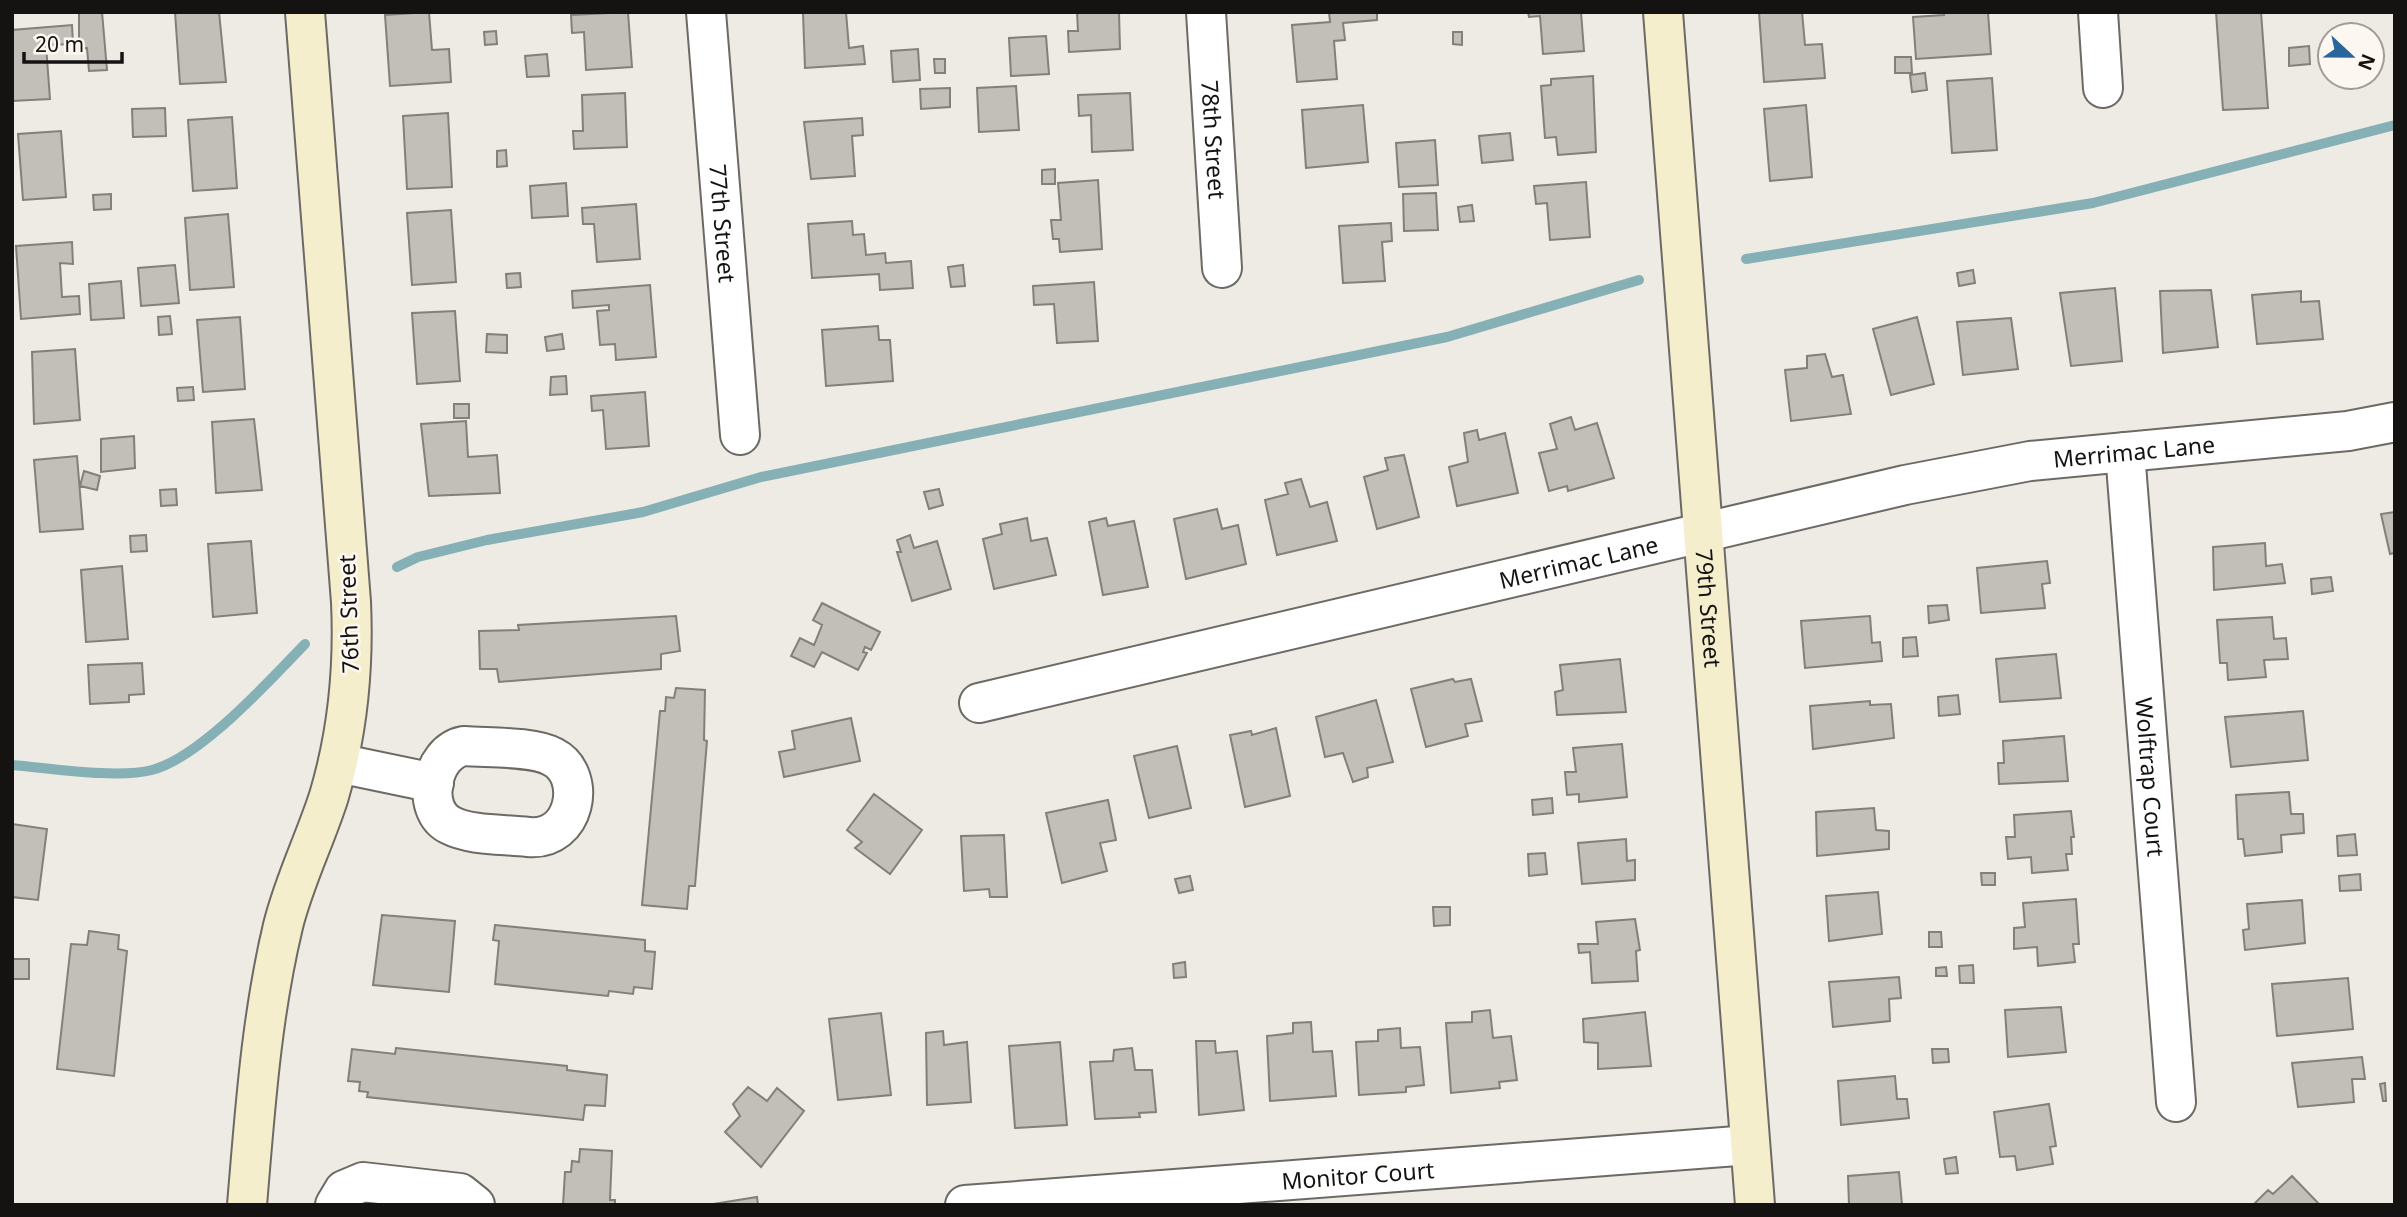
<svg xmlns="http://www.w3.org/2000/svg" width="2407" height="1217" viewBox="0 0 2407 1217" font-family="'Noto Sans',sans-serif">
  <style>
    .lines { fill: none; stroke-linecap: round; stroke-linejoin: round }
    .stream { stroke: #85b0b5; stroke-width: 10 }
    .building { fill: #c2beb8; stroke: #837f7a; stroke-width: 2 }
    .street-casing { stroke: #6d6964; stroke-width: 42 }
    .secondary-casing { stroke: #6d6964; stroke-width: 42 }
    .street { stroke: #fff; stroke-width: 38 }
    .secondary { stroke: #f5eecc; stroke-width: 38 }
    .labels { text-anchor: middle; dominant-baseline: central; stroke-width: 5; stroke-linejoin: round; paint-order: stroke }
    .street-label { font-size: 23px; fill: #151312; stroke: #fcf7f1 }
  </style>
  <rect width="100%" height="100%" fill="#eeeae4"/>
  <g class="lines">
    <path class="stream" d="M1746,259L2093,203L2395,125
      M397,567L418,557L487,540L643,512L761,477L1447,337L1639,280
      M12,765C50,768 117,779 152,770C201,757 269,681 305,644"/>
  </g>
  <path class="building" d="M79,12H102L107,70L89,71L87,48L79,49Z
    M175,12H219L226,82L180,84Z
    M429,12L432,50L449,49L451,82L390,86L385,15Z
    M628,12L632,67L586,70L584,32L572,33L571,15Z
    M846,12L849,48L863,46L865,64L805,68L803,13Z
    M1077,12H1119L1120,49L1069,52L1068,31H1078Z
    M1329,12H1377V20L1343,23L1345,40L1334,41L1337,79L1297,82L1292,25L1330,22Z
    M1528,12H1581L1584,51L1543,54L1540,16L1529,17Z
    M1759,12H1802L1805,45L1822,44L1825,78L1764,82Z
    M1944,12H1988L1991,54L1916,59L1913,17L1944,15Z
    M2216,12H2261L2268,108L2223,110Z
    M72,25L73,44L46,45L50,99L12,101V30Z
    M496,31L497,44L485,45L484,32Z
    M1453,32H1462V45L1453,44Z
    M1046,36L1049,74L1011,76L1009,38Z
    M2309,46L2310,64L2289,66V48Z
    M918,49L920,80L893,82L891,51Z
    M547,54L549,76L527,77L525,56Z
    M1895,57H1911L1912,73H1895Z
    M934,59H945V73H935Z
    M1925,73L1927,90L1912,92L1910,75Z
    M1593,76L1596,152L1558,155L1556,137L1545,138L1541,86L1551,85V79Z
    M1992,78L1997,150L1952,153L1947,81Z
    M1016,86L1019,130L979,132L977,88Z
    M950,88V107L921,109L920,89Z
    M625,93L627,147L574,149L573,131H583L582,95Z
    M1130,93L1133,150L1092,152L1091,115L1079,116L1078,95Z
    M1363,105L1368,162L1306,168L1302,110Z
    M1806,105L1812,177L1770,181L1764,109Z
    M165,108L166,136L133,137L132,109Z
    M448,113L452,187L407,189L403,116Z
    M232,117L237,188L193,191L188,120Z
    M862,118L863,135L852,136L855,176L811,179L804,122Z
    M61,131L66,197L23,200L18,134Z
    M1510,133L1513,160L1482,163L1479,136Z
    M1435,140L1438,185L1399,187L1396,143Z
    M506,150L507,166L497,167V151Z
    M1055,169V184H1042V170Z
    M1098,180L1102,249L1060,252L1059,239H1053L1051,220H1061L1058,183Z
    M1586,182L1590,237L1550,240L1547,203L1536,204L1534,186Z
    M566,183L568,216L532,218L530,186Z
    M1436,193L1438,230L1404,231L1403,194Z
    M111,194V209L94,210L93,195Z
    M636,204L640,259L597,262L594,224H583L582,208Z
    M1472,205L1474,221L1460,222L1458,207Z
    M451,210L456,282L412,285L407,213Z
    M228,214L234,287L190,290L185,218Z
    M852,221L853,235L864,234L866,255L885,253L886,263L911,261L913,288L880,290L879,274L812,278L808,224Z
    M1391,223L1392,241L1382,242L1385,281L1343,283L1339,226Z
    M72,242L73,264L60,263L62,297L79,296L80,314L21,319L16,246Z
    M175,265L179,303L141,306L138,268Z
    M963,265L965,286L951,287L948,267Z
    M1973,270L1975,283L1959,286L1957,273Z
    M520,273L521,287L507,288L506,274Z
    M121,281L124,318L91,320L89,284Z
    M1094,282L1098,341L1057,343L1054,304L1034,305L1033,286Z
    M650,285L656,357L616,360L615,344L600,345L597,311L609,310V305L573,308L572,291Z
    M2115,288L2122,361L2071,366L2060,293Z
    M2211,290L2218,347L2163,353L2160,291Z
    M2301,291V302L2319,301L2323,339L2257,344L2252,295Z
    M455,311L460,381L417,384L412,313Z
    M170,316L172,334L159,335L158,317Z
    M240,317L245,389L203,392L197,320Z
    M1917,317L1934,384L1891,395L1873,329Z
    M2011,318L2018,369L1963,375L1957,322Z
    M878,326L879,340H890L893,381L826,386L822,330Z
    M487,334L507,335V353L486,352Z
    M562,334L564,349L547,351L545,337Z
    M75,349L80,420L34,424L32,352Z
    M1825,354L1832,377L1843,375L1851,414L1791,421L1785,370L1807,368V356Z
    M566,376L567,394L550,395L551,377Z
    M193,387L194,400L178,401L177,388Z
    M645,392L649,446L606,449L603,410L592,411L591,396Z
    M454,404H469V418H454Z
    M1571,417L1575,430L1597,423L1614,478L1568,491L1567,486L1549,491L1539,453L1557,449L1550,424Z
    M254,419L262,490L216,493L212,422Z
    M466,421L468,457L497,455L500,493L429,496L421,424Z
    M1477,430L1479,440L1505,433L1518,493L1457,506L1449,467L1468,462L1464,433Z
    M134,436L135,468L101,472V439Z
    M1404,455L1419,517L1377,529L1364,477L1388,470L1385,458Z
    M77,456L83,529L40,532L34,460Z
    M84,471L100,476L97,490L80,486Z
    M1301,479L1310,507L1327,502L1337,541L1277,555L1265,500L1288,494L1285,483Z
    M176,489L177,505L161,506L160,490Z
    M939,489L943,505L929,509L924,492Z
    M1217,509L1222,529L1238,525L1246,564L1186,579L1174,519Z
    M2395,512V553L2390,554L2381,514Z
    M1027,518L1031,541L1047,538L1056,575L994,589L983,539L1002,534L1000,524Z
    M1106,518L1108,526L1134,521L1148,587L1103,595L1089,522Z
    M146,535L147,551L131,552L130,536Z
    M910,535L914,548L937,541L951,589L912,601L897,552H901L897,540Z
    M251,541L257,613L213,617L208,544Z
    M2265,543L2266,566L2282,564L2285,583L2214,590L2213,547Z
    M2047,561L2050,583L2042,584L2045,608L1981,613L1977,568Z
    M122,566L128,639L86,642L81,570Z
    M2331,577L2333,591L2312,594L2311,579Z
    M822,603L880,632L871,650L865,647L863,652L867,653L858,670L822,652L814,667L791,656L800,638L814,645L822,625L813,620Z
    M1947,605L1949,620L1929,623L1928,606Z
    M676,616L680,651L661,654V669L499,682L497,669H480L479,631L519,630L518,625Z
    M1870,616L1872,643L1880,642L1882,661L1805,668L1801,621Z
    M2272,617L2274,639L2286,638L2288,659L2264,660L2266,677L2228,680L2227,663H2220L2217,620Z
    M1916,637L1918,656L1903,657V638Z
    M2056,654L2061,698L2000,702L1996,659Z
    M1620,659L1626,712L1557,715L1555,692L1563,690L1560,665Z
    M142,663L144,694L129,695V702L90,704L88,665Z
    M1453,679L1455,682L1471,679L1482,721L1465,724L1468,736L1426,747L1411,689Z
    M676,688L705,690L704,740L707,741L695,886H689L687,909L642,905L660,711H665L666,697L674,698Z
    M1958,695L1960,714L1939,716L1938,697Z
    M1376,700L1393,762L1367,768L1368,777L1353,782L1343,753L1325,757L1316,717Z
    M1870,701V705L1891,704L1894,738L1813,749L1810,706Z
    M2303,711L2308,760L2231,767L2225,717Z
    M851,718L860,761L784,777L779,752L795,749L792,731Z
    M1276,728L1290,796L1245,807L1230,735L1251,731L1252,735Z
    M2064,736L2068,781L1999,784L1998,763H2004L2003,741Z
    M1622,744L1627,797L1579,802V794L1567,795L1565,772H1576L1573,748Z
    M1177,746L1191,808L1149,818L1134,756Z
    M2289,792L2291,814H2303L2304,833L2281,835L2282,852L2245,856L2243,839H2238L2236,795Z
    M874,794L922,830L890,874L855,848L862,842L847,830Z
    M1552,798L1553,813L1533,815L1532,800Z
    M1108,800L1116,840L1100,843L1107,871L1062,883L1046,813Z
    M1874,808L1876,830L1889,831V849L1817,856L1816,812Z
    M2071,811L2074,837H2071L2072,854H2066L2068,870L2032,873L2031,857L2008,859L2006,837H2015L2014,815Z
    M12,824L47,829L38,900L12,897Z
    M2355,834L2357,855L2338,856L2337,836Z
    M1004,835L1007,897H990L989,889L964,891L961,836Z
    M1626,839L1627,861L1635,860V880L1582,884L1578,843Z
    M1545,853L1547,874L1529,876L1528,854Z
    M1981,873H1995V885H1982Z
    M2360,874L2361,890L2340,891L2339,876Z
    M1190,876L1193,890L1179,893L1175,879Z
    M1878,892L1882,934L1829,941L1826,896Z
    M2076,899L2079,944H2073L2075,962L2038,966L2037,947L2014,949V928L2025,927L2023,903Z
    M2302,900L2305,943L2245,950L2243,930L2249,929L2247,904Z
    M1433,907H1450V925L1434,926Z
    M382,915L455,921L449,992L373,985Z
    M1635,919L1640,950L1636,951L1638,981L1592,983L1590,952L1579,953L1578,944H1598L1596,922Z
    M495,925L645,940V951L655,952L652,989L634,987L633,994L609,991L608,996L495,984L499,941L493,940Z
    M89,931L119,935L118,949L127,951L114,1076L57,1069L71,944L87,945Z
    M1929,932H1941L1942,947H1929Z
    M12,959H29V979H12Z
    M1185,962L1186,977L1174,978L1173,964Z
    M1973,965L1974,983H1960L1959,966Z
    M1946,967L1947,976H1936V968Z
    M1899,977L1901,998L1889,999L1890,1021L1833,1027L1829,982Z
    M2348,978L2353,1029L2277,1036L2272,984Z
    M2061,1007L2066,1052L2008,1057L2005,1010Z
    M1490,1010L1493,1038L1511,1036L1517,1080L1499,1082L1500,1088L1451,1093L1446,1023L1472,1022V1012Z
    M1645,1012L1651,1066L1598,1069V1043L1584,1042L1583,1019Z
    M881,1013L891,1095L838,1100L829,1019Z
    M1311,1022L1313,1052L1332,1051L1336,1096L1270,1101L1267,1036L1293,1033V1023Z
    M1400,1028L1401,1048L1420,1047L1424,1085L1406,1087V1092L1359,1095L1356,1042L1378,1041V1030Z
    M943,1031L944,1045L967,1042L971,1102L927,1105L926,1033Z
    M1196,1041H1215L1216,1053L1237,1051L1244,1110L1199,1115Z
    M1060,1042L1067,1125L1015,1128L1009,1046Z
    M396,1048L567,1066V1070L607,1075L605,1106L585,1105L583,1120L367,1097L368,1092L359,1091L360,1082L348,1081L352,1049L395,1054Z
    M1132,1048L1135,1070H1152L1156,1112L1139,1113L1140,1117L1095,1119L1090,1062L1113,1061L1114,1050Z
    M1932,1049H1948L1949,1062L1933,1063Z
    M2362,1057L2365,1079H2352L2354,1102L2298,1107L2292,1063Z
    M1895,1076L1897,1099H1907L1909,1118L1841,1125L1838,1081Z
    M2385,1083L2386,1101H2383L2380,1084Z
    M748,1087L767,1101L777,1088L804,1111L761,1167L725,1132L740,1116L733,1104Z
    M2049,1104L2056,1146L2050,1147L2053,1164L2017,1170L2015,1156L2000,1157L1994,1112Z
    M580,1149L612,1151L610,1200H615V1205H563L565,1172H571L572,1161L579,1162Z
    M1956,1157L1958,1173L1946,1174L1944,1159Z
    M1899,1172L1902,1205H1849L1848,1176Z
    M2292,1176L2320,1205H2253L2268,1190L2273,1194Z
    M757,1197L758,1205H707Z"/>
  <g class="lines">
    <defs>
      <g id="street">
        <path id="s1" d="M706,12L740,435"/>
        <path id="s2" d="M1206,12L1222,268"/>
        <path d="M2098,12L2103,88"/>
        <path id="s3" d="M2125,452L2176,1102"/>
        <path id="s4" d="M979,703L1905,485L2030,461L2348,431L2395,422"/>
        <path d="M464,746C488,748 533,746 553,757C588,775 576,842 528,837C504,834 471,836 450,825C420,810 431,752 464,746Z"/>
        <path d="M338,763L434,783"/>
        <path d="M335,1205L344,1190L363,1182L460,1193L475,1205"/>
        <path id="s5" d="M965,1205L1750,1145"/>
      </g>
      <g id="secondary">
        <path id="s6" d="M1663,12L1755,1205"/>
        <path d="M247,1205C255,1111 261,1018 283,926C294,881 315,840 329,796C348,732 354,668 351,602L305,12"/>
      </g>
    </defs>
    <use href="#street" class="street-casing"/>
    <use href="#secondary" class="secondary-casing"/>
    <use href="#street" class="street"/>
    <use href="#secondary" class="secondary"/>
  </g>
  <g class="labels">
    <g class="street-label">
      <text stroke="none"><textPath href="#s2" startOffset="128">78th Street</textPath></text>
      <text stroke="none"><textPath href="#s1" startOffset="212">77th Street</textPath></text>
      <text stroke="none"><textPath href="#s4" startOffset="1183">Merrimac Lane</textPath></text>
      <text stroke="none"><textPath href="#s4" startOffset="616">Merrimac Lane</textPath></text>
      <text stroke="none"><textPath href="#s6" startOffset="598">79th Street</textPath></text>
      <text transform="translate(348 614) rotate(-92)">76th Street</text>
      <text stroke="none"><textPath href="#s3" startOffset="326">Wolftrap Court</textPath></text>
      <text stroke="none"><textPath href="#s5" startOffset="394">Monitor Court</textPath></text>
    </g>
  </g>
  <rect width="2407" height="1217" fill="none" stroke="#151312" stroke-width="28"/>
  <g transform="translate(2351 56) rotate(112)"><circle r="33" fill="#fcf7f1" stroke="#a09c98" stroke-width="2"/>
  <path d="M0-5L12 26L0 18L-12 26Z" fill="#2a659d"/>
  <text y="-10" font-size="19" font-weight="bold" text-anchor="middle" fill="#151312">N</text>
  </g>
  <path d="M24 52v10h98v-10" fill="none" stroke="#151312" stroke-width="3.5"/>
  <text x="35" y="52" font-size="21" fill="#151312" stroke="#fcf7f1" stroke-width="5" paint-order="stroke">20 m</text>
</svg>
